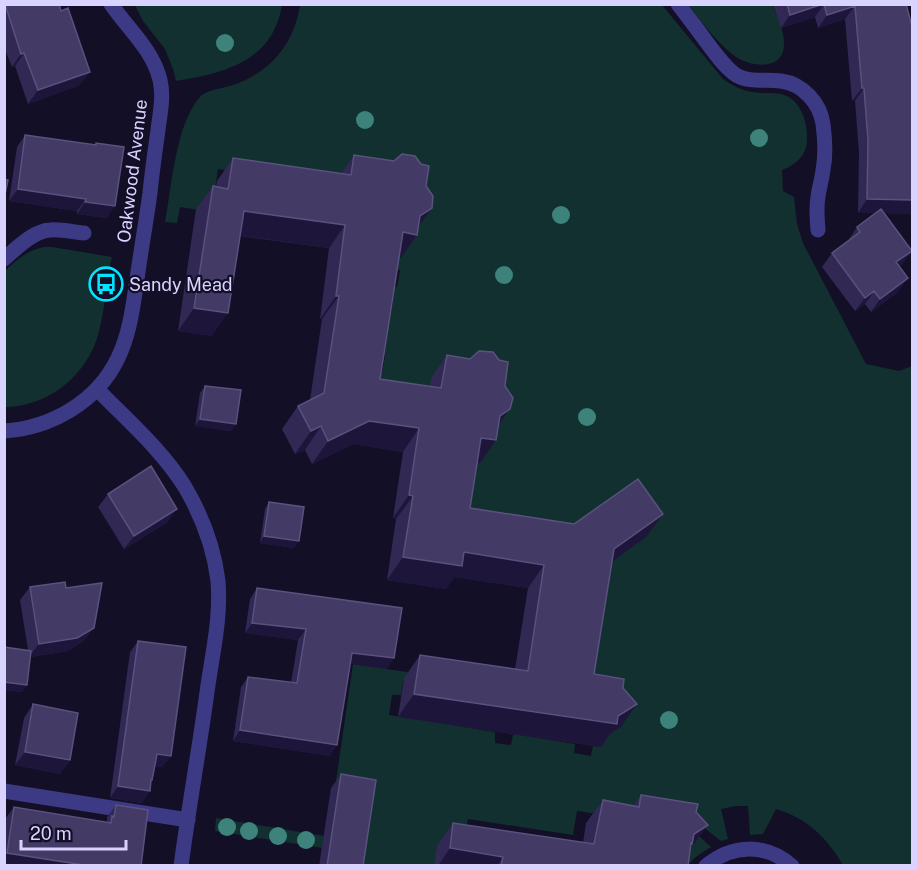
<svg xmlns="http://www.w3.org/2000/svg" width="917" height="870" viewBox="0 0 917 870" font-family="'Public Sans',sans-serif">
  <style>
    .green { fill: #12302f }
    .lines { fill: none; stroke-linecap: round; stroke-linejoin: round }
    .lane { stroke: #3d3a85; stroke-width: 15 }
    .street { stroke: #3d3a85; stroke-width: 15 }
    .tree { fill: #3d827b }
    .wall { fill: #312854 }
    .shaded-wall { fill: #1d163a }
    .building { fill: #433a66; stroke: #5a527e; stroke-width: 1.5 }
    .labels { text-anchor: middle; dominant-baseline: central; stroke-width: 4.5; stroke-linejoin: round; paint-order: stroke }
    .street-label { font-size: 18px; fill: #d9d4ff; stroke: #130f26 }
    .poi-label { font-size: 18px; fill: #d9d4ff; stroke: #130f26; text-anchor: start }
  </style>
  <rect width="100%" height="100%" fill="#130f26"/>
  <path class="green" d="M135,5H282C273,61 225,73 176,81L173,69L165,49L143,21Z
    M300,5H662L723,79C732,85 742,91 753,92C762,94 772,92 781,94C800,98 808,122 807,139C807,155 796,165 782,170L783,191L794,197L797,224L803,243L866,364L899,371L912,366V865H843C827,838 807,818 776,809L763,834L750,835L748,806H736L721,809L728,839L721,841L689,816L597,814L577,811L573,835L468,819L459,865H356L335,788L353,664L414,673L403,681L401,695H392L389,715L495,732V743L511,745L513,734L575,744L574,753L591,756L593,746L600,747L589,699L600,638L592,604L605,606L608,589L595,586L598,572L646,537L557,548L453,531L472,491L475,473L426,412L369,371L382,373L385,356L372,354L377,316L390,318L393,302L380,299L382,284L397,287L400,270L385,267L386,177L240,172L218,169L212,212L180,207L177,223L165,222C172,186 175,127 199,98C206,89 222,89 233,85C271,72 294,44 300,5Z
    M688,5H773C777,17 785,32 784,45C783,71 751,67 736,57C719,45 701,21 688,5Z
    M44,247H52L112,257L109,270L102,269L98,293L106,294C103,311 101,329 95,344C80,381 44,407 5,407V271C16,260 28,250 44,247Z
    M216,818L324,836L322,848L215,831Z
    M690,828L711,847L697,856L687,865Z"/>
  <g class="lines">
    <path class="lane" d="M694,25C705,39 722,66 736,75C749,83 766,79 781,81C803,84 820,103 823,124C825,139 826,155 823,170C822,179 819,188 818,197C816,208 817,219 818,230
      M4,259C17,248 33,231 50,230C61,229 73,232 84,233"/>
    <path class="street" d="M678,4L694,25
      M97,389C127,420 162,450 185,487C202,516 214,548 218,581C221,616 213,651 208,685C200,745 189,805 181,866
      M4,431C51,428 97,402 118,358C130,333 133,306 137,279C141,250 146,222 150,193C152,172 155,151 158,130C160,113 164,97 160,80C153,50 128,29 111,4
      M4,791L188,820
      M706,866C732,844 766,843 792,866"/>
  </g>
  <g class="tree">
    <circle cx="225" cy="43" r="9"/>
    <circle cx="365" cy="120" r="9"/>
    <circle cx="759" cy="138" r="9"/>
    <circle cx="561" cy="215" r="9"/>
    <circle cx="504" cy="275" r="9"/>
    <circle cx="587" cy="417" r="9"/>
    <circle cx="669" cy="720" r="9"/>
    <circle cx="227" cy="827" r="9"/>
    <circle cx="249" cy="831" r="9"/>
    <circle cx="278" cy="836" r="9"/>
    <circle cx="306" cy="840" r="9"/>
  </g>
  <path class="wall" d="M4,4L80,85L28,104L15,66L12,67L4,47Z
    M773,4H906L912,26V214L884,213L912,251L902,264L899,267L898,292L871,312L865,304L855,311L822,267L832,253L848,241L857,227L875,213H858L859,153L855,101H852L845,19L818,28L815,17L781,28Z
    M25,135L94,145L96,143L107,218L77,214V211L9,201L17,147Z
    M354,155L426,186L432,208L418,227L417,235L401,258H399L380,379L430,387L431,378L447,355L498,427L480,463H477L470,508L646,537L612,562L594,674L623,688L621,727L610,734L601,747L398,717L404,678L420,655L515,669L528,588L454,577L446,589L387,580L396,519L393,518L403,452L353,444L312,464L305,450L295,454L282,429L298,406L310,400L322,319H320L329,248L240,236L212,336L178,331L196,209L213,186L216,187L217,181L233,158L341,174Z
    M205,386L236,424L231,431L195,426L200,393Z
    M108,494L168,522L124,549L98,507Z
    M269,502L294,548L260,543L265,509Z
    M30,587L66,588L84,641L68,651L30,657L27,685L22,692L4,690V647L28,650L20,600Z
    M257,588L387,669L350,663L330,756L233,741L241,687L248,677L291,683L298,640L245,633L250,599Z
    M138,641L171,756L162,767L155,766L151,783L142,803L110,798L130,652Z
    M33,704L70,760L60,774L15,765L24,718Z
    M341,774L363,866H319L331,788Z
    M641,795L696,812L708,825L690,849L688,866H434L437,846L453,823L583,843L586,823L603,800L633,806Z
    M116,805L141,866H4L5,819L14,807L107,822V817Z"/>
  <path class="shaded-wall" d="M824,4L815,17L781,28L790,15Z
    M855,6L845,19L818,28L827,15Z
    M24,53L15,66L12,67L21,54Z
    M90,72L80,85L28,104L38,90Z
    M862,88H864L855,101H852Z
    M18,189L86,199L77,211L9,201Z
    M867,199L912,200V214L858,213Z
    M85,202L115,206L107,218L77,214Z
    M432,208L415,231L417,235L401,258L387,255L403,232L420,216Z
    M244,211L345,225L329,248L228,234Z
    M912,251L902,264L886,276L896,262Z
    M908,278L898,292L871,312L880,299Z
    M874,291L865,304L855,311L865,298Z
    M336,296H339L322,319H320Z
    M194,308L228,313L212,336L178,331Z
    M510,409L494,432L496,440L480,463L464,461L481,438L500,416Z
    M200,419L236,424L231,431L195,426Z
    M369,421L419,428L403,452L353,444L312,464L328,441Z
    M321,426L305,450L295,454L311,431Z
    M409,495L413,496L396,519L393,518Z
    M177,509L168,522L124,549L134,536Z
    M663,514L646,537L598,572L614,549Z
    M264,536L299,541L294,548L260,543Z
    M464,552L544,565L528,588L454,577L446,589L387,580L403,557Z
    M252,623L306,629L298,640L245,633Z
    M94,628L84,641L68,651L29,657L39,644Z
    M352,653L394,658L387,669L345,663Z
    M4,682L27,685L22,692L4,690Z
    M414,694L618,716L637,704L621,727L610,734L601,747L398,717Z
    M240,730L337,745L330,756L233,741Z
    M25,752L70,760L60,774L15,765Z
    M157,754L171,756L162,767L149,765Z
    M151,780H152L145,791H150L142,803L110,798L118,786Z
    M708,825L691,848L687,851L694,834Z
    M450,848L503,857L497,866H438Z
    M7,853L90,866H4V856Z"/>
  <path class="building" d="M5,4H59L61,11L68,8L90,72L38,90L24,53L21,54Z
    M787,4H823L790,15Z
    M824,4H906L912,26V200L867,199L868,140L864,88H862L855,6L827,15Z
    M25,135L96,145V143L124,147L115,206L85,202L86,199L18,189Z
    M402,154L415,156L421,164L429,166L426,186L433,196L432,208L420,216L417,235L403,232L380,379L441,388L447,355L470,359L479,351L493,352L499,360L508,362L505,386L513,398L510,409L500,416L496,440L481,438L470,508L574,524L638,479L663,514L614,549L594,674L624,679L623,688L637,704L618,716L617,724L414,694L420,655L528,671L544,565L464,552L462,566L403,557L413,496L409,495L419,428L369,421L328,441L321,426L311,431L298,406L324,393L339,296H336L345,225L244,211L228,313L194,308L213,186L228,189L233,158L351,175L354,155L394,161Z
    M4,179L8,180L4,199Z
    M881,209L912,251L896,262L908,278L880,299L874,291L865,298L832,253L860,232L857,227Z
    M205,386L241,390L236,424L200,419Z
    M151,466L177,509L134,536L108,494Z
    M269,502L304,507L299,541L264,536Z
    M65,582L66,588L102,583L94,628L77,638L39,644L30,587Z
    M257,588L402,608L394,658L352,653L337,745L240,730L248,677L297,683L306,629L252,623Z
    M138,641L186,647L171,756L157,754L152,780H151L150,791L118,786Z
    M4,647L31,651L27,685L4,682Z
    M33,704L78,713L70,760L25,752Z
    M341,774L376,780L363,866H327Z
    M641,795L698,804L696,812L708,825L694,834L692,844L691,843L688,866H501L503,857L450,848L453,823L594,844L603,800L639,807Z
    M116,805L148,810L141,866H90L7,853L14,807L111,823L112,816L114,817Z"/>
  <defs>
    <symbol id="bus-ring" viewBox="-11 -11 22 22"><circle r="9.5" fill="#130f26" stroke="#00e5ff" stroke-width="1.5"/><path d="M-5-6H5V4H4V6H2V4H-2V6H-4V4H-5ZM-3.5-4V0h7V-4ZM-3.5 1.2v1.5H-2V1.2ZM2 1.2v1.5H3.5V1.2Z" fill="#00e5ff"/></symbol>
  </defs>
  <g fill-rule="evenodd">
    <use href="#bus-ring" x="87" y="265" width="38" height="38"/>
  </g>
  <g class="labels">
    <g class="street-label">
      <text transform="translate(132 171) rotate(-83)">Oakwood Avenue</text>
    </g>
    <g class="poi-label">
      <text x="129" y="284">Sandy Mead</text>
    </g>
  </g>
  <rect width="917" height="870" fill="none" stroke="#d9d4ff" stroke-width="12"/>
  <path d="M21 840v9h105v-9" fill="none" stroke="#d9d4ff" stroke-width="3"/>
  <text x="30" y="840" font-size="18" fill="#d9d4ff" stroke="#130f26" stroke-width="4.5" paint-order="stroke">20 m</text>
</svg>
